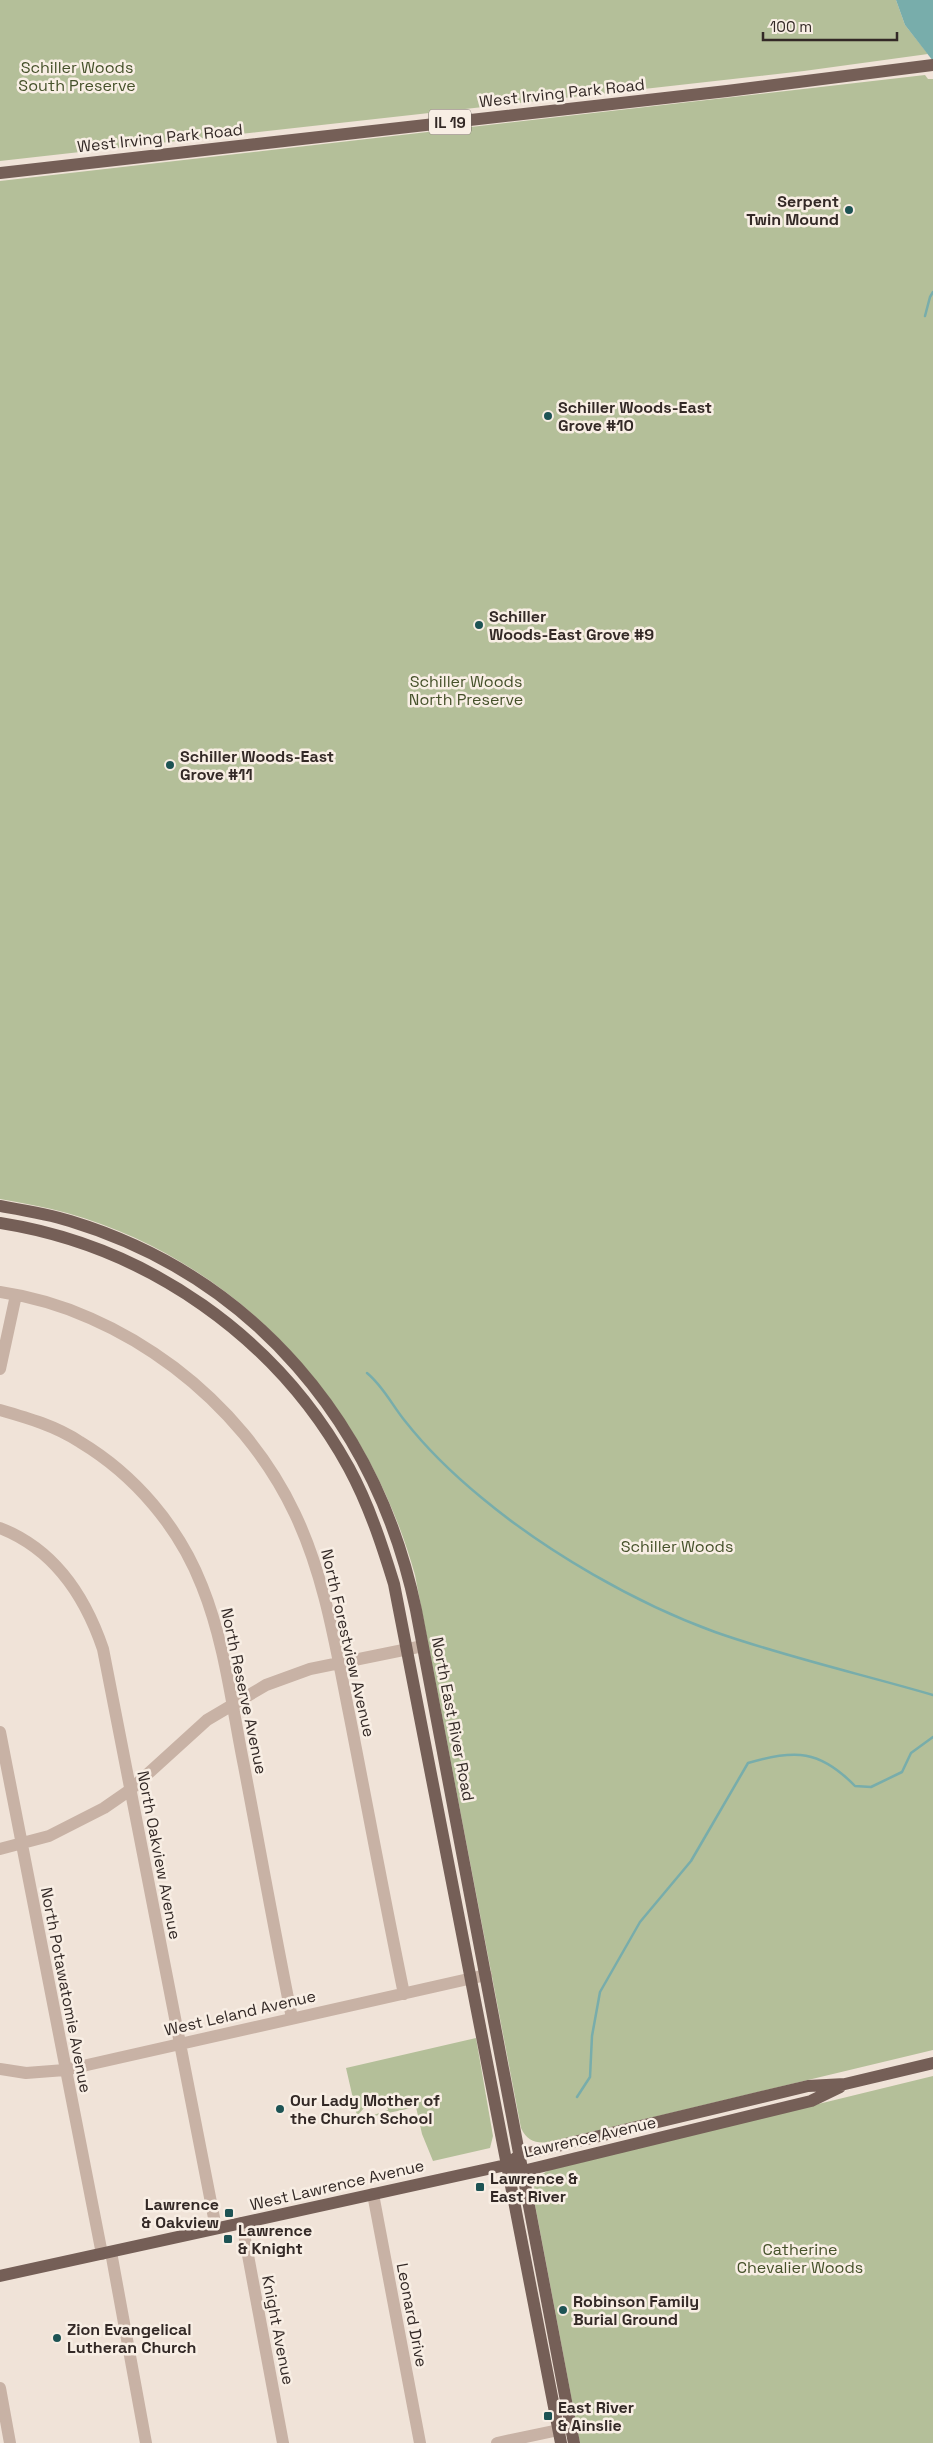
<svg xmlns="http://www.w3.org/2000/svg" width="933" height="2443" viewBox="0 0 933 2443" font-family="'Space Grotesk',sans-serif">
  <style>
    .green { fill: #b4bf99 }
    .water { fill: #78adab }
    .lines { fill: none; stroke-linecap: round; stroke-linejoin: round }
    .stream { stroke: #78adab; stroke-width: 2.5 }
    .minor { stroke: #c8b2a5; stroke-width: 12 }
    .major { stroke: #755f57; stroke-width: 12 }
    .poi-dot { fill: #1d5354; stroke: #f8eee4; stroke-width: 2 }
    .labels { text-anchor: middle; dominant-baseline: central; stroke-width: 5; stroke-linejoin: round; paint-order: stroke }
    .shield { fill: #f8eee4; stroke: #6e645f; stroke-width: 1 }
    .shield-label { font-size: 15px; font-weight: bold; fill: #332926 }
    .park-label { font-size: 16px; fill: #45512a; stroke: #f8eee4 }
    .street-label { font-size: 16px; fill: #332926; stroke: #f8eee4 }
    .poi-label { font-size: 16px; font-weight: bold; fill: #332926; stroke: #f8eee4; text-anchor: start }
  </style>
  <rect width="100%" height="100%" fill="#f0e3d8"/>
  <path class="green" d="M0,0H896L905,25L928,54L804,71L0,161Z
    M925,75L928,79H933V2050L550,2142C536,2144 527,2141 521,2128L415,1575C367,1403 240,1262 67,1213C45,1207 22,1203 0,1199V181Z
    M476,2038L493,2136L490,2148L433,2161L422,2134L416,2107L365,2118L388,2110L385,2096L371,2100L357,2116L346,2068Z
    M933,2076V2443H580L533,2194L536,2178L549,2170Z"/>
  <path class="water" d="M896,0H933V61L905,25Z"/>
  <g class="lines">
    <path class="stream" d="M925,316L930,297L933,292
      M367,1373C383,1386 392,1405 405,1421C427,1449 454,1475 482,1498C547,1552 635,1603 715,1632C786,1657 861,1674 933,1695
      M577,2097L590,2077L592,2036L600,1992L640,1922L691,1861L748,1763C795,1749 820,1750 855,1786L871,1787L902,1772L911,1753L933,1737"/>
    <path class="minor" d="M0,1292C124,1310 242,1401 295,1514C325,1577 336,1649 350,1718C368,1810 385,1902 404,1994
      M0,1369L16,1295
      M0,1410C28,1418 56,1426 80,1442C135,1475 179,1527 202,1586C225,1643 232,1707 244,1766C260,1850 275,1934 292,2018
      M0,1528C54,1549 85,1596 103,1649L216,2228
      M0,1732L102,2254
      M0,1849L49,1836L104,1808L130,1790L207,1720L266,1685L310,1669L423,1646
      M0,2069L26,2073L65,2070L486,1975
      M373,2194L420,2443
      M242,2223L283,2443
      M111,2252L146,2443
      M0,2388L10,2443
      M497,2443L568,2428"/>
    <path class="major" d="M0,173L727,91L933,65
      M0,1206C23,1210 48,1214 70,1221C254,1277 377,1424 416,1610L574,2443
      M0,1223C147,1246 277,1337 349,1468C369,1505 382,1545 394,1584L561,2443
      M515,2168L523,2171L811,2101L840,2087
      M0,2276L506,2165L520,2155L808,2086L845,2084L933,2063"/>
  </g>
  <g class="poi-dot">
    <circle cx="849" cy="210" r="5"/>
    <circle cx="548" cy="416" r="5"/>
    <circle cx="479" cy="625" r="5"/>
    <circle cx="170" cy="765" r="5"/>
    <circle cx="280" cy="2109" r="5"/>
    <rect x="475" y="2182" width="10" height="10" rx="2.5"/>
    <rect x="224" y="2208" width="10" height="10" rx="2.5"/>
    <rect x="223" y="2234" width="10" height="10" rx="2.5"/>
    <circle cx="563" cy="2310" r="5"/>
    <circle cx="57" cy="2338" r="5"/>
    <rect x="543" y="2411" width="10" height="10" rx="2.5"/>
  </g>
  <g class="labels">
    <rect class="shield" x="429" y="109.5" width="42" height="25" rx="4"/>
    <g class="shield-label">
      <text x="450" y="122">IL 19</text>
    </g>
    <g class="park-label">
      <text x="77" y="67">Schiller Woods<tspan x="77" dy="18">South Preserve</tspan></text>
      <text x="466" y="681">Schiller Woods<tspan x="466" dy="18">North Preserve</tspan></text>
      <text x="677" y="1546">Schiller Woods</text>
      <text x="800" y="2249">Catherine<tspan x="800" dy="18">Chevalier Woods</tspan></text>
    </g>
    <g class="street-label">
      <text transform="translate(562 93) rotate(-6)">West Irving Park Road</text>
      <text transform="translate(160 138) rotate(-6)">West Irving Park Road</text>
      <text transform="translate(348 1643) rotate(77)">North Forestview Avenue</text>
      <text transform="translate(244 1691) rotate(78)">North Reserve Avenue</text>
      <text transform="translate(453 1719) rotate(79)">North East River Road</text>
      <text transform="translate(159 1855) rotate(79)">North Oakview Avenue</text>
      <text transform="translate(66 1990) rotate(79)">North Potawatomie Avenue</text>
      <text transform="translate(240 2013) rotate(-13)">West Leland Avenue</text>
      <text transform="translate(590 2137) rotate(-13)">Lawrence Avenue</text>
      <text transform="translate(337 2185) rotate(-13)">West Lawrence Avenue</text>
      <text transform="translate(412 2315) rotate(79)">Leonard Drive</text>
      <text transform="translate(278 2330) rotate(79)">Knight Avenue</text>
    </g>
    <g class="poi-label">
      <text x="839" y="201" text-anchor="end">Serpent<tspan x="839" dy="18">Twin Mound</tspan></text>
      <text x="558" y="407">Schiller Woods-East<tspan x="558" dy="18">Grove #10</tspan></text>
      <text x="489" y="616">Schiller<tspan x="489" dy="18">Woods-East Grove #9</tspan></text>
      <text x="180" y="756">Schiller Woods-East<tspan x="180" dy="18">Grove #11</tspan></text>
      <text x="290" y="2100">Our Lady Mother of<tspan x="290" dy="18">the Church School</tspan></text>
      <text x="490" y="2178">Lawrence &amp;<tspan x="490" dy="18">East River</tspan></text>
      <text x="219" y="2204" text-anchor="end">Lawrence<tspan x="219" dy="18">&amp; Oakview</tspan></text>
      <text x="238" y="2230">Lawrence<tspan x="238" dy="18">&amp; Knight</tspan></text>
      <text x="573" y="2301">Robinson Family<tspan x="573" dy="18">Burial Ground</tspan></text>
      <text x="67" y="2329">Zion Evangelical<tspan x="67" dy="18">Lutheran Church</tspan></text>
      <text x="558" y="2407">East River<tspan x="558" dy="18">&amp; Ainslie</tspan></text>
    </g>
  </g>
  <path d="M763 32v8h134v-8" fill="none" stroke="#332926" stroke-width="2.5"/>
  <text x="770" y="32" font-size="15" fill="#332926" stroke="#f8eee4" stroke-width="4" paint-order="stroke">100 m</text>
</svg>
